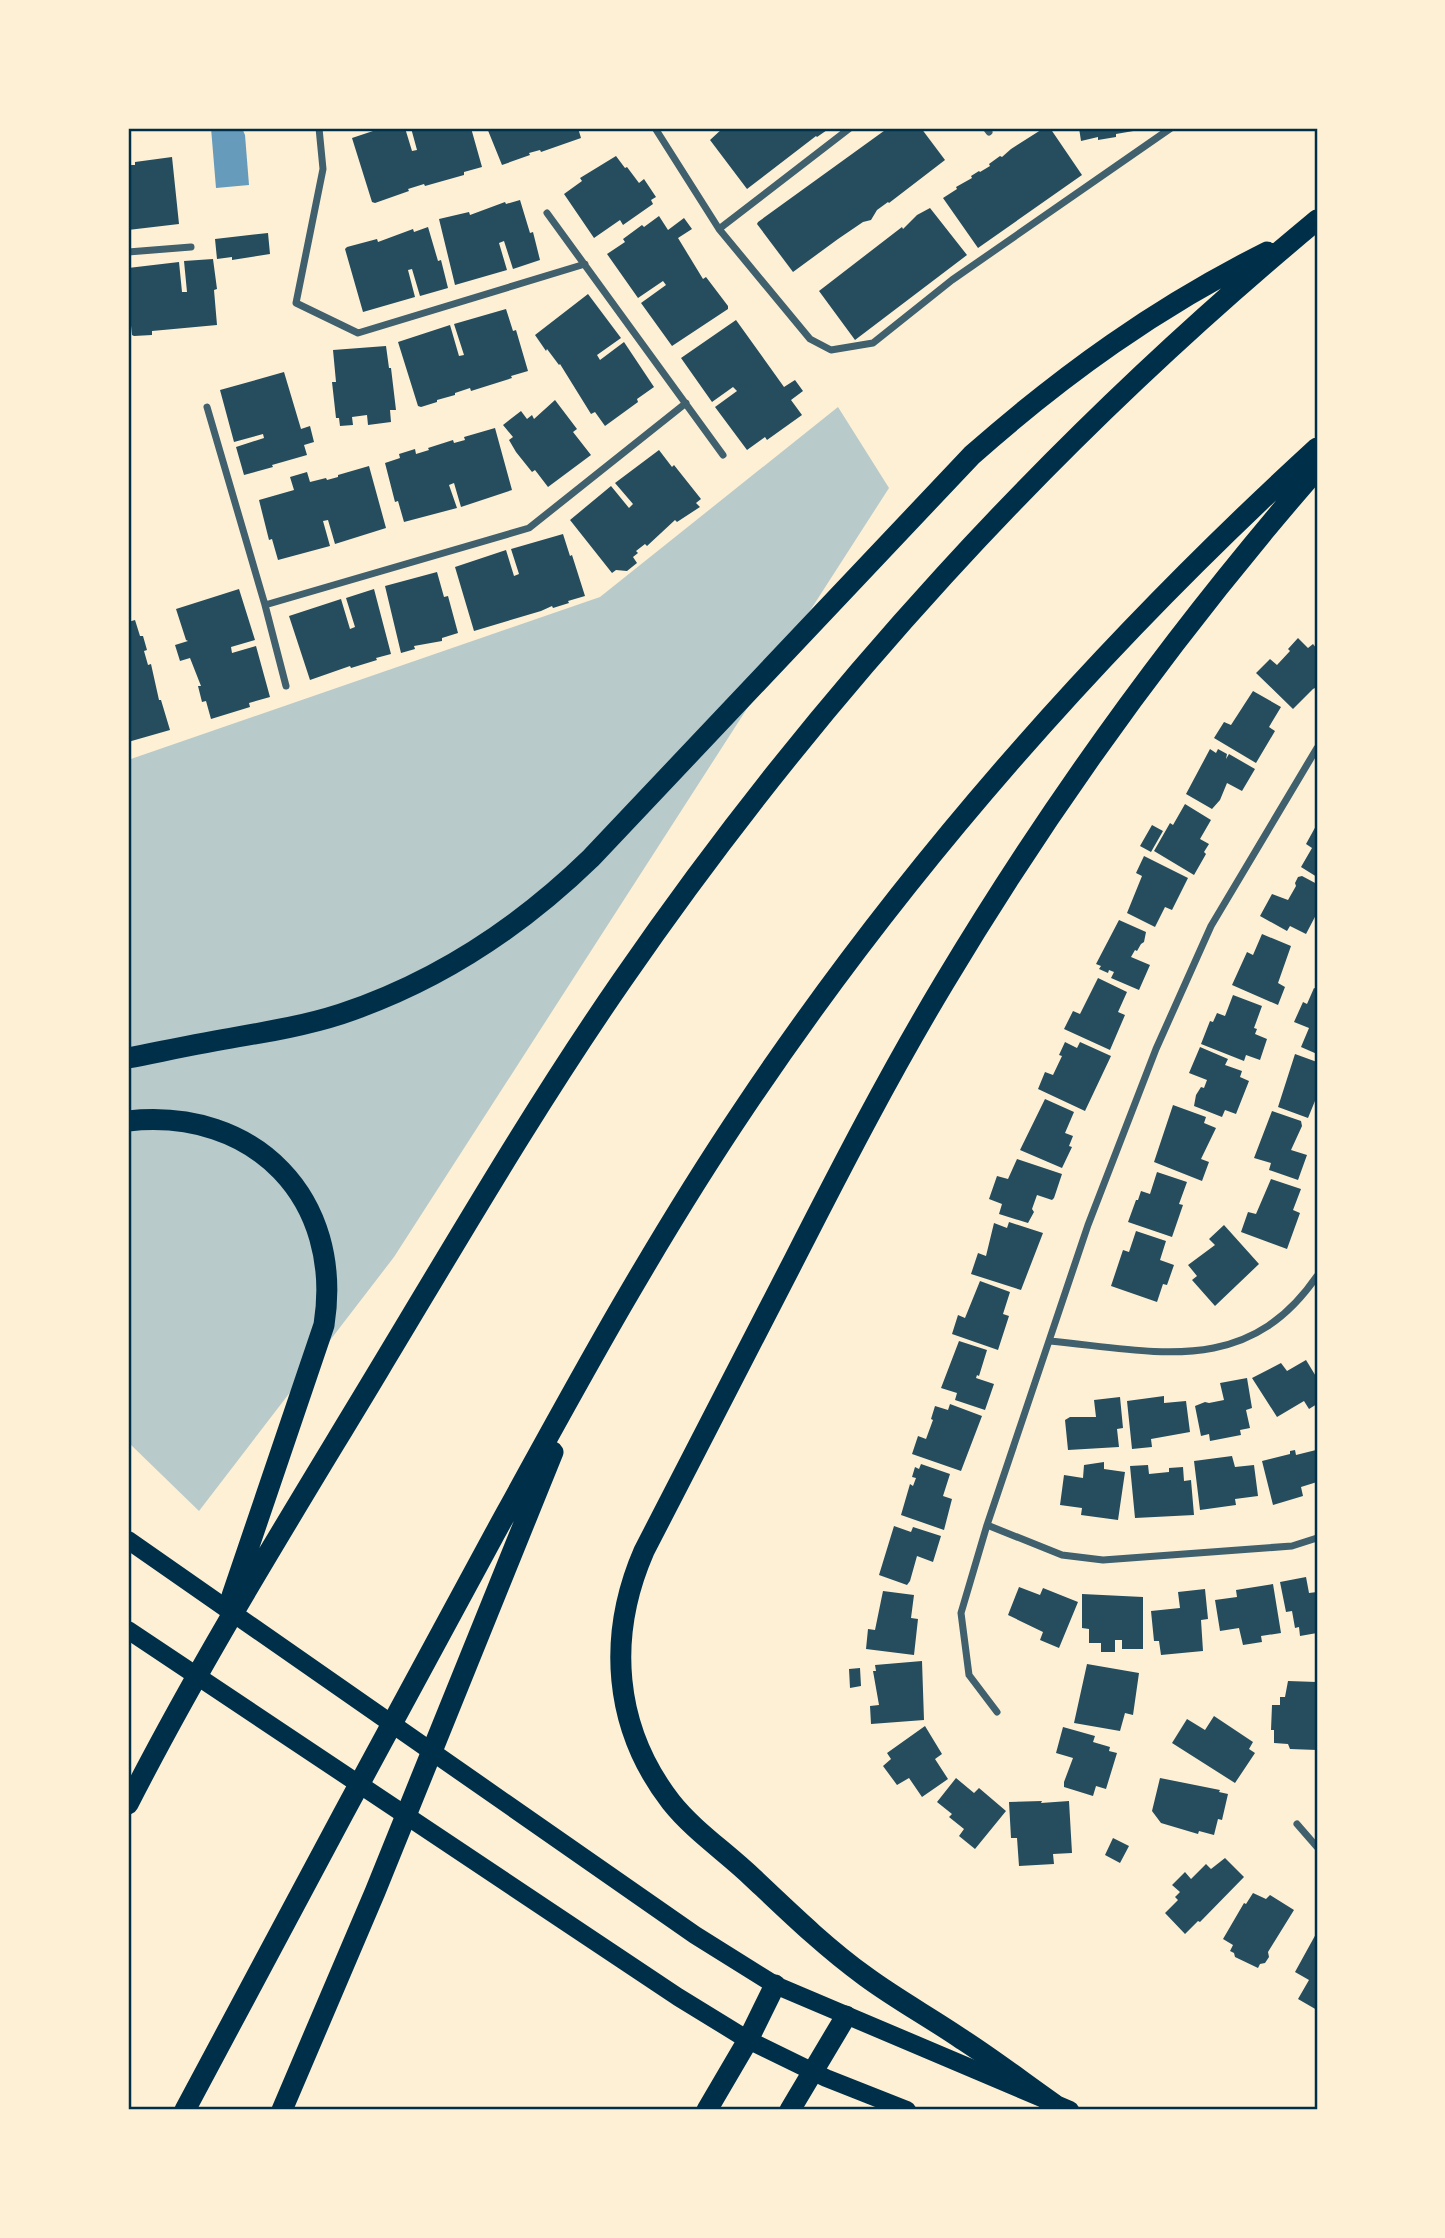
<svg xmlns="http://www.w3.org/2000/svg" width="1445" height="2238" viewBox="0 0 1445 2238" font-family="Ubuntu,sans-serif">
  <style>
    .green { fill: #b9caca }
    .water { fill: #669bbc }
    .building { fill: #264d5e }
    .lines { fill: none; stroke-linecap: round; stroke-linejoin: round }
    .minor { stroke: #3f606c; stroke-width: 7 }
    .primary { stroke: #003049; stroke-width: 18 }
    .motorway { stroke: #003049; stroke-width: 21 }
    .neatline { fill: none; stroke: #003049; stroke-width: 2.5 }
  </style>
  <rect width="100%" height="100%" fill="#fdf0d5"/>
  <path class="green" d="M838,407L889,488L394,1257L199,1511L128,1442V760L600,597Z"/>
  <path class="water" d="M211,128H242L245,135L249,185L216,188Z"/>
  <path class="building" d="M382,128H405L412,151L417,150L411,128H471L482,167L464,172V175L425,186L424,184L408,189L409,191L375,203L372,202L352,138Z
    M487,128H578L581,138L541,152L540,150L529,153L530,155L502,165Z
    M723,128H830L817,137L816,136L747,189L710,140Z
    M888,128H921L945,160L889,203L888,202L877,210L871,220L863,222L838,239L793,272L757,224L758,222Z
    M1044,128H1050L1082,175L978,248L943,198L957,189L956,187L972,178L971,176L979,171L980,172L990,166L989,164L1000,156L1002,157L1011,149Z
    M1079,128H1144L1145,129L1116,134V137L1098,140V137L1081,141Z
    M616,156L625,168L627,167L639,183L644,179L656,197L651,200L653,204L623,225L620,220L594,238L564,194L582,181L580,178Z
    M172,157L179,224L128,230V165H135V162Z
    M520,200L530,233L533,232L540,260L513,269L504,241L499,243L507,270L455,285L439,219L469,212L470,215L505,202L506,204Z
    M930,208L967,255L855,340L819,291L902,227L903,229L917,215Z
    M659,216L668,230L684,218L692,229L678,238L703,279L706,277L728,306V309L672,346L641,303L666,285L663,281L638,298L607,254L625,242L623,239L642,225L644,227Z
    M428,227L438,261L441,260L448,288L420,296L412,269L408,270L415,297L363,312L345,249L347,247L377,239L378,242L413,229L414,232Z
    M268,233L270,254L232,260V257L217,259L215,239Z
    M213,259L217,289L214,290L217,325L152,331V335L134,336L132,335L128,297V268L179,262L182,292H187L184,261Z
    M588,294L621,338L597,355L600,360L624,342L654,387L637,399L638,402L605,426L595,412L591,414L560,364L559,365L547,349L546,351L535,335Z
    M506,309L513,331L516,330L528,371L511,376L512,378L471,391L470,388L455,393V395L437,400V402L421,407L418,406L398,342L450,325L459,356L464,355L454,324Z
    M736,320L784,387L795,380L803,391L791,400L802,415L767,440L765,437L747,450L715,407L737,391L733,387L712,402L681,358Z
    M386,346L389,368H391L396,410H390L391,422L368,425L367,415L352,417L353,425L340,426L339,418H336L332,382H336L333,350Z
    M284,372L301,429L310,426L314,442L304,445L307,455L272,465L273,467L244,475L236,447L264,438L263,434L234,442L220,390Z
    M555,400L577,429L573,432L591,455L548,487L535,470L532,472L516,452L509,440L513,437L503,425L521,411L527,419L532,415L534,419Z
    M495,428L512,490L461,507L454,483L449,485L457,508L404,522L398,501L395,502L385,463L400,458L399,454L415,449L416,454L429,450L428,448L453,440L454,443L465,440L464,437Z
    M659,450L672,467L674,465L701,499L696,503L700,507L677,522L675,520L647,546L645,544L636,551L638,553L633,557L637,563L627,571L616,570L612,573L570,520L611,486L629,508L633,504L615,483Z
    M369,466L386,528L335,544L328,520L323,521L330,546L278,560L272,539L269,540L259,500L294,490L290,477L307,472L310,482L326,478L327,480L338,477V475Z
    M563,534L570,556L572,555L585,596L568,601L569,603L553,608L552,606L541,611L474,631L455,567L506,550L514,576L519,574L511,549Z
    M437,572L444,597L448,596L458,633L442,638V641L414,646L415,649L401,653L385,586Z
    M239,589L255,640L231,647L232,653L256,646L270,697L249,703L250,707L211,719L206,701L202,702L198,686H201L190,658L180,661L175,645L188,641L186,640L176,609Z
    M374,589L391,654L376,658L377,660L351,668L350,666L310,680L289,616L341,599L350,629L355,627L346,598Z
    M135,620L140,636H143L147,650L144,651L148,665L151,664L159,700H161L170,730L128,742V622Z
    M1298,638L1308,648L1313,644L1317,649V687L1313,689L1293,709L1256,673L1270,659L1277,665L1290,651L1288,649Z
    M1253,691L1281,707L1269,727L1275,731L1256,763L1214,738L1224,722L1231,725Z
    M1210,749L1216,753L1218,749L1227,754L1226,759L1229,754L1255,769L1242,791L1227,783L1220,800L1212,809L1186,794Z
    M1185,804L1211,820L1200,839L1209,844L1204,852L1206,854L1194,875L1154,851L1170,823L1173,825Z
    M1317,824V877L1301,867L1312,848L1306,844Z
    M1152,825L1163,831L1151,852L1140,846Z
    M1144,856L1188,878L1172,910L1165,907L1155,927L1127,913L1142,876L1136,873Z
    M1302,876L1317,884V913L1306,934L1290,926L1287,931L1260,916L1272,894L1288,900L1296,886L1295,883L1298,877Z
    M1119,920L1146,932L1144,942L1141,944L1137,951L1135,950L1131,957L1150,965L1139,990L1111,978L1114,972L1109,970L1108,973L1099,969L1101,966L1096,964Z
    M1262,934L1291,946L1278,983L1285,987L1278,1005L1232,985L1247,952L1253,955Z
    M1098,978L1127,992L1118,1012L1125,1015L1110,1050L1064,1029L1073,1011L1080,1014Z
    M1314,988L1317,989V1054L1301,1047L1309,1028L1294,1022L1303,1002L1307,1004Z
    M1233,995L1262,1006L1254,1028L1257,1029L1255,1034L1267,1039L1260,1060L1246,1055L1244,1061L1201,1044L1210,1021L1213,1022L1217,1013L1225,1016Z
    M1065,1042L1077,1048L1080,1042L1111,1056L1085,1111L1038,1089L1045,1072L1053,1075L1062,1056L1059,1055Z
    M1200,1047L1228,1059L1225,1065L1242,1071L1240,1077L1249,1081L1236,1114L1225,1110L1222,1117L1194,1106L1196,1095L1201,1087L1204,1088L1207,1080L1189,1073Z
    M1295,1054L1317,1062V1096L1308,1118L1278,1107Z
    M1045,1099L1074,1112L1065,1133L1073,1136L1069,1146L1072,1147L1062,1168L1020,1150Z
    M1173,1105L1206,1117L1204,1123L1216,1128L1201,1159L1209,1162L1202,1181L1154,1162Z
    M1272,1111L1301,1121L1302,1126L1291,1150L1307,1155L1298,1180L1269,1170L1271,1163L1254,1158Z
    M1017,1159L1062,1174L1054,1198L1052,1200L1037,1195L1032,1209L1034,1212L1028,1223L999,1214L1002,1204L989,1199L997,1176L1008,1179Z
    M1157,1172L1187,1182L1179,1204L1183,1205L1172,1237L1128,1222L1136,1200H1138L1141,1191L1150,1194Z
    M1271,1179L1301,1189L1293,1210L1300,1213L1287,1249L1241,1232L1248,1212L1256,1214Z
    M1009,1222L1043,1233L1021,1290L971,1274L978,1253L986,1256L994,1223L1007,1228Z
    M1224,1225L1259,1264L1215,1306L1192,1280L1197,1276L1188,1265L1215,1245L1209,1239Z
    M1136,1231L1166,1241L1160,1260L1174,1265L1167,1285L1163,1284L1157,1302L1111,1286L1123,1250L1129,1252Z
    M980,1281L1010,1292L1003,1314L1009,1316L998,1350L952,1334L958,1315L965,1318Z
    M959,1341L987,1350L979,1376L977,1375L976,1378L994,1384L985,1410L955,1400L957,1393L941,1388Z
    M1306,1360L1317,1378V1404L1309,1409L1304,1401L1277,1417L1252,1378L1281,1363L1287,1371Z
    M1247,1378L1252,1408L1246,1410L1250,1428L1240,1430L1241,1435L1210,1441L1209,1434L1201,1436L1195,1406L1205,1402L1209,1403L1224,1400L1220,1383Z
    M1164,1396V1403L1186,1401L1190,1432L1151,1439L1152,1447L1132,1449L1127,1401Z
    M1120,1397L1123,1428L1117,1429L1119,1447L1068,1450L1065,1420L1070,1417H1096L1094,1400Z
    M950,1404L982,1416L961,1471L912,1454L918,1436L926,1439L933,1420L931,1419L935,1406L948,1410Z
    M1295,1450L1296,1455L1316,1450L1317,1482L1301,1487L1303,1496L1273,1505L1262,1461L1290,1454V1451Z
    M1232,1456L1235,1467L1254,1465L1258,1496L1235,1499L1236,1505L1200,1510L1194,1461Z
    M1104,1462V1469L1125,1472L1118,1520L1081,1515L1082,1508L1060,1505L1064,1475L1083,1478L1084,1465Z
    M921,1464L950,1474L943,1496L952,1499L944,1530L901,1515L910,1484L913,1486L916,1478L912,1477L915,1467L919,1469Z
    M1148,1465L1149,1474L1169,1472V1468L1183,1467L1184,1481L1191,1480L1194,1515L1135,1518L1130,1466Z
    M894,1526L911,1532L913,1527L941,1536L933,1562L917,1556L910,1581L907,1585L879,1575Z
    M1306,1577L1309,1593L1317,1592V1633L1300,1636L1299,1627L1295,1628L1292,1611L1286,1612L1280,1582Z
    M1273,1584L1281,1633L1261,1636L1262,1642L1243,1645L1239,1628L1220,1631L1215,1600L1237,1597L1236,1590Z
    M1019,1587L1040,1595L1043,1588L1078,1602L1059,1648L1040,1640L1043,1632L1008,1615Z
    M1205,1589L1208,1619L1201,1620L1203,1651L1161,1655L1159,1641H1154L1151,1611L1180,1608L1178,1592Z
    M883,1591L914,1595L911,1618L918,1619L914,1655L866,1649L868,1629L875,1630Z
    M1082,1594L1143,1597V1649H1122V1640H1115V1652H1101V1643H1089V1629L1082,1628Z
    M922,1661L924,1720L871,1724L870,1706L879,1705L873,1671H876L875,1665Z
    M1087,1664L1139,1673L1133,1715L1125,1713L1120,1731L1074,1723Z
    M860,1668L861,1686L850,1688L849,1669Z
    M1288,1681L1317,1682V1750L1290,1749L1288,1744L1274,1743V1730H1271L1272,1705H1280V1697H1285Z
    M1214,1716L1253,1742L1249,1749L1255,1753L1235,1783L1172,1743L1187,1719L1205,1730Z
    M925,1726L942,1754L935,1759L948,1779L922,1797L909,1778L897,1785L883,1766L891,1759L887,1753Z
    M1063,1727L1095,1736L1093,1742L1110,1747L1109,1751L1117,1753L1106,1789L1096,1786L1093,1796L1064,1787V1782L1073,1758L1056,1753Z
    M956,1778L974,1793L979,1788L1006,1811L975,1849L959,1836L964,1829L949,1817L952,1814L937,1802Z
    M1160,1778L1220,1790L1219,1792L1228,1794L1222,1820L1218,1819L1214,1835L1199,1831L1198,1834L1161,1823L1152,1811Z
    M1042,1801L1041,1803L1069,1801L1072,1853L1053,1854L1054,1864L1019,1866L1017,1838H1011L1009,1802Z
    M1113,1838L1129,1846L1120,1863L1105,1855Z
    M1225,1858L1244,1877L1200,1922L1198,1921L1185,1934L1165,1913L1178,1900L1175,1897L1180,1892L1172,1885L1185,1872L1191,1879L1206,1864L1211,1869Z
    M1253,1893L1266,1899L1270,1895L1294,1910L1268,1952L1269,1957L1265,1963L1260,1964L1258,1968L1235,1957L1234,1953L1230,1951L1233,1945L1223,1939L1244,1903L1246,1904Z
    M1317,1932V2010L1298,1999L1309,1980L1295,1972Z"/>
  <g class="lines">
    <path class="minor" d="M319,128L323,169L296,303L358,333L585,264
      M655,128L719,229L810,339L831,350L873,343L952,280L1171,128
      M986,128L989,132
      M547,213L723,455
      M719,229L850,128
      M128,252L191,247
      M207,407L265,605
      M286,686L265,605L529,528L686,403
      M1050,1341C1155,1351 1247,1378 1317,1276
      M987,1525L1062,1555L1103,1560L1292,1546L1317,1538
      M997,1712L969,1675L961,1613L987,1525L1088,1225L1156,1049L1211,926L1317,748
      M1297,1824L1317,1847"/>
    <path class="primary" d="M128,1540L695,1935L775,1985L1070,2110
      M128,1630L678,1997L748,2040L826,2078L907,2110"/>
    <path class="motorway" d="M128,1058C164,1051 201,1043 237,1037C272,1031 307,1025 341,1014C437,982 519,928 591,858L972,455C1065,373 1156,308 1267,252
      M128,1121C255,1107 344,1199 324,1325L232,1596
      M128,1804C204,1655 293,1513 379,1370C458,1239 535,1106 623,979C818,696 1053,439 1317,220
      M1054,2104C1024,2083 994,2060 963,2040C931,2018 896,1999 865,1976C825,1947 789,1912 753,1878C726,1852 694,1831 671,1802C613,1727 607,1636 644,1551C694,1454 744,1357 794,1260C842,1166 890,1073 944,983C1053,801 1178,629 1317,469
      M185,2110C287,1919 389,1727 493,1537C573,1391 652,1245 745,1107C908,864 1102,645 1317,448
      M282,2110L375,1892L553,1452
      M707,2110L748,2040L775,1985
      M790,2110L846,2016"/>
  </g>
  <rect width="1445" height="2238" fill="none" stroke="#fdf0d5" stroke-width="259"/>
  <rect x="130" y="130" width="1186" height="1978" class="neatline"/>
</svg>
